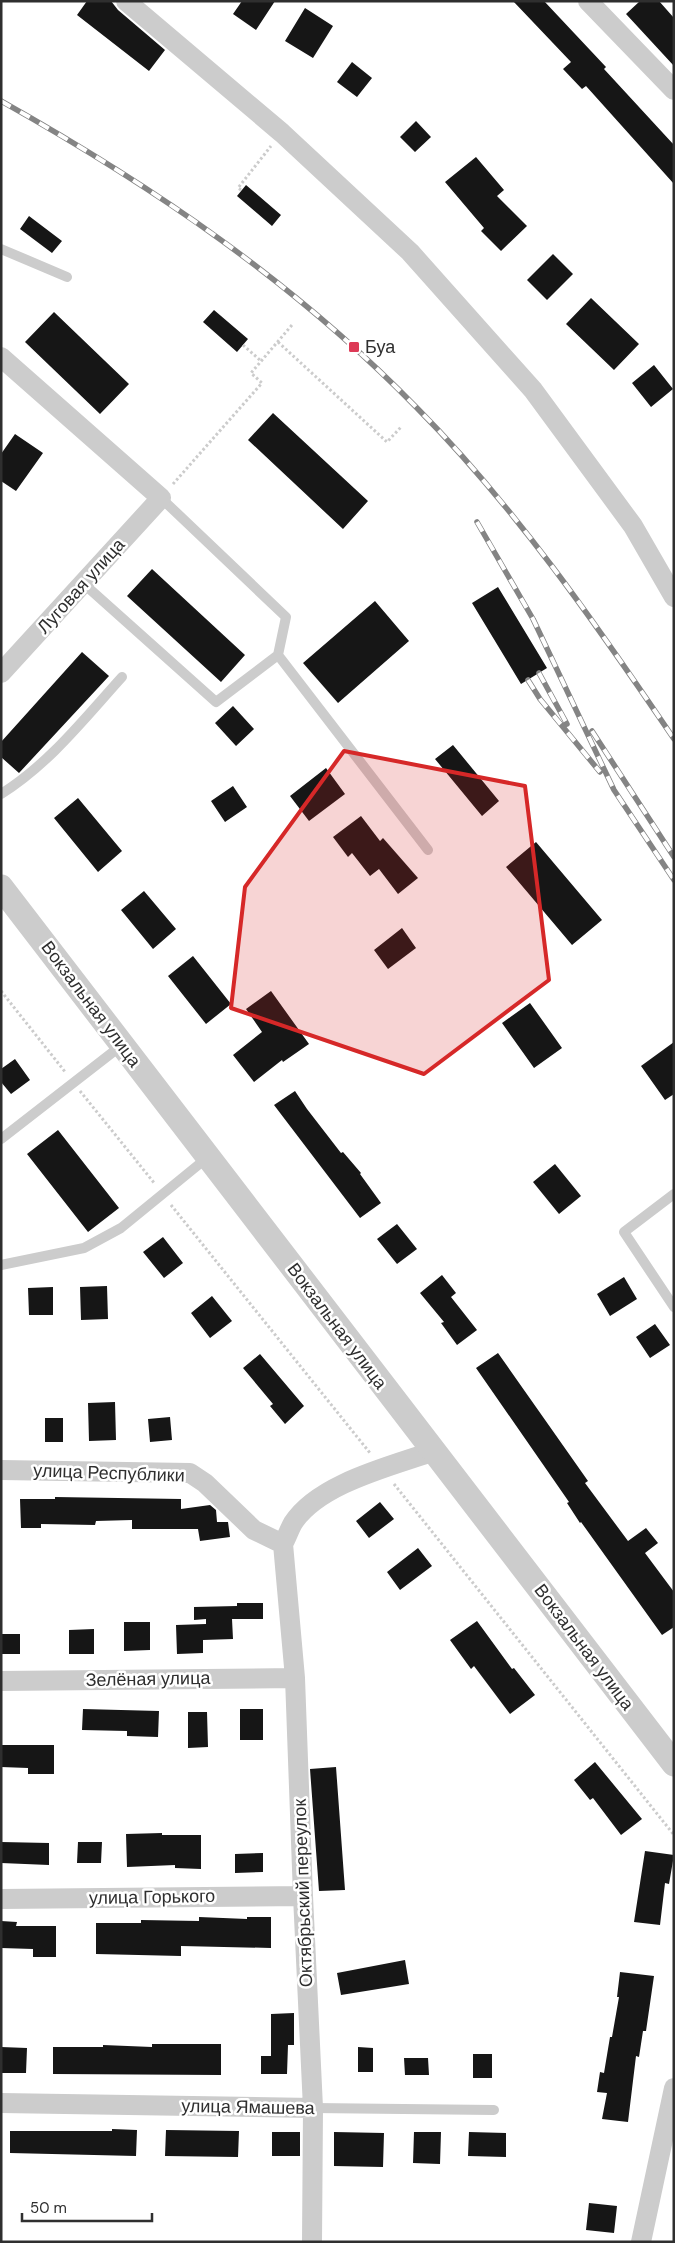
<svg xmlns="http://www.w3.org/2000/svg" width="675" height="2243" viewBox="0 0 675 2243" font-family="'DM Sans',sans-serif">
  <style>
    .building { fill: #161616 }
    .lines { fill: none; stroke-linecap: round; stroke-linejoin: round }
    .path { stroke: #ccc; stroke-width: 3; stroke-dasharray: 2.5 2.5; stroke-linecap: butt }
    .service { stroke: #ccc; stroke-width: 10 }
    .minor { stroke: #ccc; stroke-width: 20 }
    .tertiary { stroke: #ccc; stroke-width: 25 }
    .rail-casing { stroke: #848484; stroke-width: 5.5 }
    .rail { stroke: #fff; stroke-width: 4; stroke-dasharray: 11; stroke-linecap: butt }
    .marked { fill: #d62828; fill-opacity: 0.2; stroke: #d62828; stroke-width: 4; stroke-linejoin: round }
    .poi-dot { fill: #dd3a56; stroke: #fff; stroke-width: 2 }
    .labels { text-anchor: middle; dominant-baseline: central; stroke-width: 5; stroke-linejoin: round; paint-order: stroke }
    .poi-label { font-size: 18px; fill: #2f2f2f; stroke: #fff; text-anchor: start }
    .street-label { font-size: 18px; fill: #2f2f2f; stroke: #fff }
  </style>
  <rect width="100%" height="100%" fill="#fff"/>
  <path class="building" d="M87,1H111L118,10L165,50L149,71L77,15Z
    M242,1H275L256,30L233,14Z
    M513,1H544L606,67L604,69L674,145V184L586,86L582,89L563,69L571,62Z
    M640,1H659L674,18V66L626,14Z
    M305,8L333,26L313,58L285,41Z
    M352,62L372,78L357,97L337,82Z
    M416,121L431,137L415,152L400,137Z
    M476,157L504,190L497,196L527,226L501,251L481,231L484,228L445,182Z
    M246,185L281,215L272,226L237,196Z
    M29,216L62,241L52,253L20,229Z
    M553,254L573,274L547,300L527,280Z
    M591,298L639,344L614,370L566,324Z
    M214,310L248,339L237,352L203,322Z
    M54,312L129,384L100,414L25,342Z
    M654,365L673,389L651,407L632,383Z
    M273,413L368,501L343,529L248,440Z
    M15,434L43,453L16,491L1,481V454Z
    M152,569L245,655L221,682L127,596Z
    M498,587L547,668L521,684L472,603Z
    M375,601L409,641L338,703L303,663Z
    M82,652L109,676L19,773L1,757V742Z
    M233,706L254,729L236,746L215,723Z
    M453,745L499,801L482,816L435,759Z
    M326,768L345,794L309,821L290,796Z
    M233,786L247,807L225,822L211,801Z
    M78,798L122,851L98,872L54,818Z
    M361,816L380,841L383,838L418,878L398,894L379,869L370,876L352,853L348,857L333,837Z
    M536,842L602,920L572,945L506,867Z
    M144,891L176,929L153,949L121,910Z
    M402,928L416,948L388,969L374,950Z
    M193,956L231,1004L206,1024L168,976Z
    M271,991L309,1044L283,1062L282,1060L254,1082L233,1055L262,1032L246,1009Z
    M530,1003L562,1048L534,1068L502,1023Z
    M674,1042V1094L665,1100L641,1066Z
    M15,1059L30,1080L11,1094L1,1082V1069Z
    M295,1091L307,1109L341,1153L343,1152L361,1173L360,1174L381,1203L360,1218L274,1105Z
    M58,1130L119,1208L88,1232L27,1154Z
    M555,1164L581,1196L559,1214L533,1182Z
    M397,1224L417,1249L397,1264L377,1239Z
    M163,1237L183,1263L164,1278L143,1252Z
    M442,1275L456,1293L451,1297L477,1330L457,1345L441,1323L444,1322L420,1293Z
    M624,1277L637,1299L610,1316L597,1294Z
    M107,1286L108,1319L81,1320L80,1287Z
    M53,1287V1315H29L28,1288Z
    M212,1296L232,1321L210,1338L191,1313Z
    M655,1324L670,1345L650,1358L636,1337Z
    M498,1353L588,1481L585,1483L628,1541L646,1528L658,1543L645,1553L674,1592V1627L662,1635L581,1522L580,1523L567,1503L569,1502L476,1368Z
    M260,1354L304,1406L285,1424L270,1406L273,1404L243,1368Z
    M115,1402L116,1440L89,1441L88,1403Z
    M170,1417L172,1440L150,1442L148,1419Z
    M45,1418H63V1442H45Z
    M55,1497L181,1499V1509L210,1505L216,1510L217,1522H228L230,1537L200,1541L198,1529H132V1520L96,1521L95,1525L41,1524V1528H21L20,1499H55Z
    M380,1502L394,1519L369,1538L356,1521Z
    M418,1548L432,1566L400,1590L387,1572Z
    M237,1603H263V1619H232L233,1639L203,1640V1653L177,1654L176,1625L206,1624V1619L194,1620V1607L237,1606Z
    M477,1621L512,1669L514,1668L535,1695L510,1714L474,1666L471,1669L450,1640Z
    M124,1622H150V1650L124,1651Z
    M94,1629V1654H69V1630Z
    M1,1634H20V1654H1Z
    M83,1709L159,1711L158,1737L127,1736V1731L82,1730Z
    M240,1709H263V1740H240Z
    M188,1712H207L208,1747L188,1748Z
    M1,1745H54V1774H28V1768L1,1767Z
    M595,1762L642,1819L621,1835L593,1798L590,1800L574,1780Z
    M336,1767L345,1890L319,1891L310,1769Z
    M162,1833V1835H201V1869L175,1868V1865L127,1867L126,1834Z
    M1,1842L49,1843V1865L1,1863Z
    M78,1842H102L101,1863H77Z
    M645,1851L674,1855L669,1884L665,1883L660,1925L634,1922Z
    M263,1853V1872L235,1873V1854Z
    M199,1917L247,1919V1917H271V1948L181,1946V1956L96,1954V1923H141V1920L199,1921Z
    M1,1921L17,1922L16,1926H56V1957H33V1949L1,1948Z
    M405,1960L409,1984L341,1995L337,1973Z
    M620,1972L654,1976L646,2031H643L639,2057L636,2056L628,2122L602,2119L607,2093L597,2092L600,2072L604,2073L610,2037H612L619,1997H617Z
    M294,2013V2045H288L287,2074H261V2056H271V2014Z
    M152,2044H221V2075L53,2074V2047H103V2045L152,2047Z
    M1,2047L27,2048L26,2073H1Z
    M358,2047L373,2048V2072H358Z
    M473,2054H492V2078H473Z
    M404,2058H428L429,2075H405Z
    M112,2129L137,2130L136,2156L10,2153V2131H112Z
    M166,2130L239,2131L238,2157L165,2156Z
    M272,2132H300V2156H272Z
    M334,2132L384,2133L383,2167L334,2166Z
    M414,2132H441L440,2164L413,2163Z
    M469,2132L506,2133V2157L468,2156Z
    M589,2203L617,2206L614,2233L586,2230Z"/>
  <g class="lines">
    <path class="path" d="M241,190L238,188L271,146
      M278,342L387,442L402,426
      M243,345L261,361
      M173,484L262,383L251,373L292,325
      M1,991L66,1073
      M80,1091L155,1184
      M171,1205L370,1453
      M394,1484L674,1835"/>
    <path class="service" d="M1,249L67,277
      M161,498L286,617L278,655L428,850
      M84,584L216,702L278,655
      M1,794C49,764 84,719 122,677
      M1,1139L122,1045
      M674,1194L624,1232L674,1307
      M1,1265L84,1248L121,1228L208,1157
      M313,2108L494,2110"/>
    <path class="minor" d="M126,1L282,133L410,252L533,390L633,526L674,597
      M588,1L674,90
      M1,357L161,498L1,673
      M1,1470L190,1473L205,1483L254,1530L283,1544
      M283,1544L295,1678L303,1896L313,2108L312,2242
      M283,1544C287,1537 289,1530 293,1523C319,1483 392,1466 434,1451
      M1,1681L295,1678
      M1,1899L303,1896
      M1,2103L313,2108
      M641,2242L674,2088"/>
    <path class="tertiary" d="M1,887L674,1764"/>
    <defs>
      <path id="rail" d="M1,101C154,187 294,282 417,408C515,507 596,624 674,739
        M477,522L533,619L614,790L674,880
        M539,673L567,724
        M528,680L540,699L600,772
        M592,731L674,857"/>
    </defs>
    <use href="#rail" class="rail-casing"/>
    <use href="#rail" class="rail"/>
  </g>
  <path class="marked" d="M344,751L525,786L549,980L424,1074L231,1008L245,887Z"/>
  <rect class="poi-dot" x="348" y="341" width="12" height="12" rx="2.5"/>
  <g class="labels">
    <g class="poi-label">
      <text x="365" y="347">Буа</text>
    </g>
    <g class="street-label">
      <text transform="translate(81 586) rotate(-48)">Луговая улица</text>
      <text transform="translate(91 1004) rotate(53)">Вокзальная улица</text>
      <text transform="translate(337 1326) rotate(53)">Вокзальная улица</text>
      <text transform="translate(109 1473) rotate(2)">улица Республики</text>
      <text transform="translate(584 1647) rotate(53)">Вокзальная улица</text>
      <text transform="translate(148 1679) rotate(-1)">Зелёная улица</text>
      <text transform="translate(303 1893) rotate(-92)">Октябрьский переулок</text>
      <text transform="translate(152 1897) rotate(-1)">улица Горького</text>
      <text transform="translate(248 2107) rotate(1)">улица Ямашева</text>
    </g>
  </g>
  <rect width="675" height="2243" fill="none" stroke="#2f2f2f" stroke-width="5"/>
  <path d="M22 2213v8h130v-8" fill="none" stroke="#2f2f2f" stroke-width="2.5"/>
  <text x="30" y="2213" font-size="15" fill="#2f2f2f" stroke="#ffffff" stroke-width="4" paint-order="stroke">50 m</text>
</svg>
